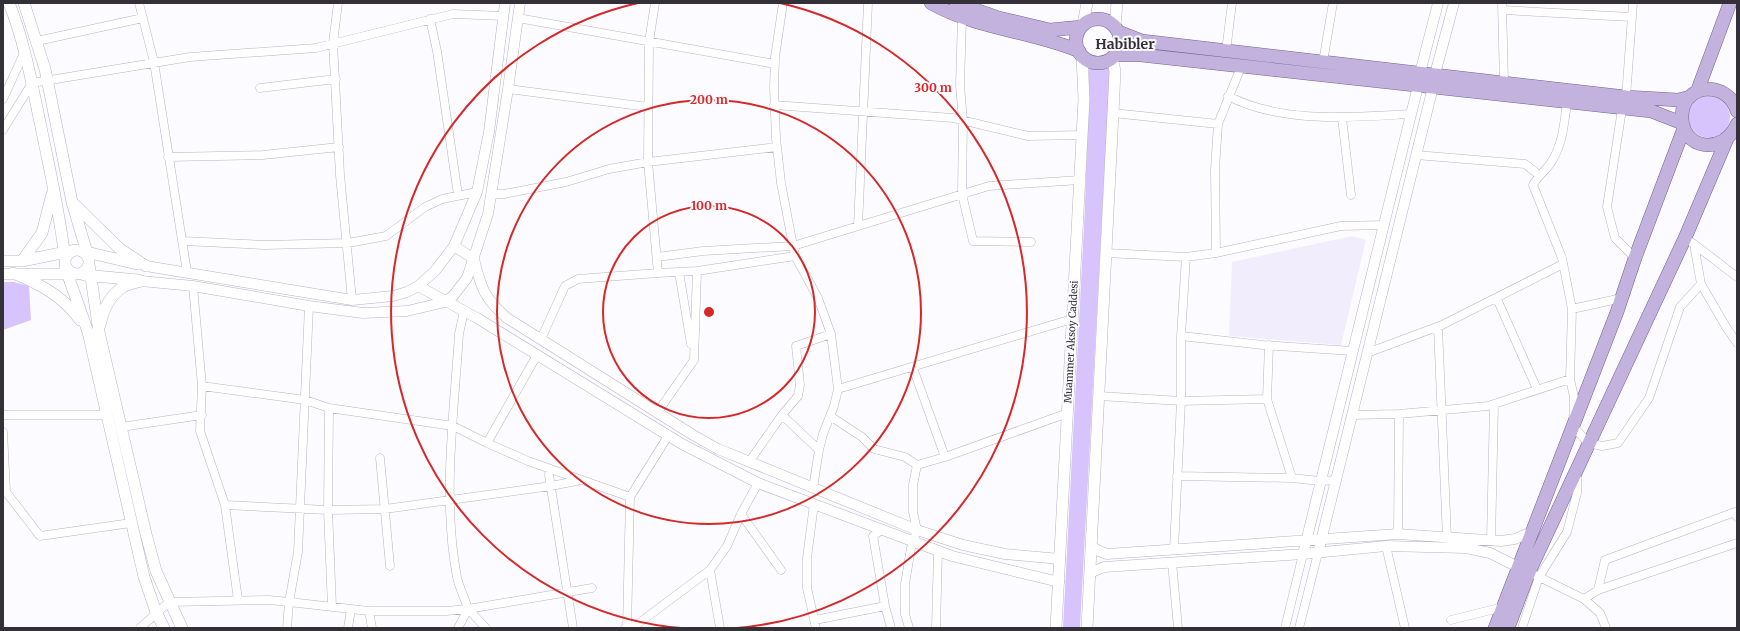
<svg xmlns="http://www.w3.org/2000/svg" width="1740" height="631" viewBox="0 0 1740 631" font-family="Merriweather,serif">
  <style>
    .built { fill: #f2edfd }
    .green { fill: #d7c4fd }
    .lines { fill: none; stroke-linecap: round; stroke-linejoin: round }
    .minor-casing { stroke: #b9b3c6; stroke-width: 9 }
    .tertiary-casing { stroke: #b9b3c6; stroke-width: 11 }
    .secondary-casing { stroke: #b9b3c6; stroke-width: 12 }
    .primary-casing { stroke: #766395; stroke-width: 14 }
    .minor { stroke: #fff; stroke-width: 8 }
    .tertiary { stroke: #fff; stroke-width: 10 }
    .secondary { stroke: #fff; stroke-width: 11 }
    .primary { stroke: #c2b2dd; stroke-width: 13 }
    .ring { fill: none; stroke: #d62828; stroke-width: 2 }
    .labels { text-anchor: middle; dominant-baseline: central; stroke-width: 4; stroke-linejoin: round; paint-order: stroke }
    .street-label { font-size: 10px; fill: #333038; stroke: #fcfbff }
    .district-label { font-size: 14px; font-weight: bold; fill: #333038; stroke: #fcfbff }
    .centre { fill: #d62828; stroke: #fcfbff; stroke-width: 2 }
    .ring-label { font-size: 12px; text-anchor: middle; font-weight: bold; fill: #d62828; stroke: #fcfbff; stroke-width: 4; stroke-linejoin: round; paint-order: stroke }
  </style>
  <rect width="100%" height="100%" fill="#fcfbff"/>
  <path class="built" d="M1352,236L1366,240L1341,345L1229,336L1232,262Z"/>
  <path class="green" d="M1110,68L1080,628H1063L1085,206L1089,69Z
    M1688 117a21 21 0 1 1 42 0a21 21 0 1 1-42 0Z
    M3,282H14L29,286L31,320L3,330Z"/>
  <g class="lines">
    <defs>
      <path id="minor" d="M139,3L154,62L187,272
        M338,3L333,43L340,175L352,300
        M783,3L775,57L774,88L776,138L781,183L795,256L818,298L831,334L838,389L834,406L823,434L819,450L813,488
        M1502,3L1504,83
        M1503,10L1631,17
        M518,18L775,64
        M962,18L960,85L963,121L962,194L973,241L1031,242
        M430,19L437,51L458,195
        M37,41L143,18
        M1226,51L1232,3
        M1323,62L1333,3
        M260,88L336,79
        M508,89L648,107
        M1228,96C1282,124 1352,117 1411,114
        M1626,97L1633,3
        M3,99L25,51
        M1567,103C1564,123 1563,143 1552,161C1547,170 1538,175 1533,185L1562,258L1572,309L1570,379L1574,397L1573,426L1588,443L1602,446L1618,443L1649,398L1680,307L1701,284
        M774,105L953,118L1028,136L1082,135
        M1622,109L1607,207L1615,238L1635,258
        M1113,113L1218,124
        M1342,118L1351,195
        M3,130L32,83L190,57L316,48L453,14L504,16
        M1416,155L1525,164L1539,175
        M168,157L263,155L339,147
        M492,194H504L566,182L609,169L648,162L777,147
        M858,226L868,3
        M1685,238L1694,244L1701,284L1726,327L1737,343
        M183,241L264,245L348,243L386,236L425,207L442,199L477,192
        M1694,244L1737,277
        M1106,253L1186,257L1216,253L1341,226L1383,225
        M1216,253L1215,169L1218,124L1241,67
        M657,257L703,251L793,246L989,186L1080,180
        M679,272L691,344
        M658,273L697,271L795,256
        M193,286L202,386L200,431L225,505L238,600
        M1497,299L1537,389
        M1572,309L1622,298
        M464,311L459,334C454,413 442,499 457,577C459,588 465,598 468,609L592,588
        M1438,327L1447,538
        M1181,336L1263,345L1352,351
        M541,339L565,286L578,279L658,273L648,162L649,42L655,3
        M1269,345L1267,399L1292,478
        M1367,353L1442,325L1563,264
        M913,368L945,457
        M202,386L305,400L329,408L453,426L487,443L537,355
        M838,389L1072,319
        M1099,396L1181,401L1267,399
        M329,408L328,510L332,607
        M657,413L694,360L697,271
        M3,415H107
        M782,415L819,450
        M1352,415L1399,414L1488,406L1570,379
        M830,416L862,437L874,449L905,457L917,465
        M121,427L202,415
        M3,432L6,492L40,536L131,523
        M487,443L528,461L630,497
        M380,458L390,566
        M749,462L782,415L798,396L800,385L796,346L831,334
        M550,469L549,475L573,628
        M1177,476L1292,478L1320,481L1336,480
        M814,504L807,558V588L816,628
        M225,505L328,510L385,509L551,486L581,480
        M741,514L781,570
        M883,529L873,536L885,606L891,628
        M1398,534L1399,414
        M1491,540L1494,404
        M1386,546L1405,628
        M1174,549L1181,401V336L1186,257
        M1172,562L1178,628
        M710,570L720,628
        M1525,570L1584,599L1598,590L1737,543
        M1598,590L1605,560L1735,512L1737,517
        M1584,599L1600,613L1606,628
        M468,609L486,628
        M369,611L372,628
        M815,620L885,606
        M1451,620L1503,607
        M140,628L169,602L269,600L289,602L298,552L309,306
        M287,628L289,602L369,611H446L468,609
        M348,628L351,609
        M458,628L468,609
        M625,628L639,623L710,570L727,546L741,514L758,483
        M627,628L630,497L668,436
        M909,628L905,614V584L911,548L917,530L913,512V485L917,465L945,457L1068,413
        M936,628L938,550
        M1285,628L1303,554
        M1299,628L1318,553
        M1522,628L1539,577L1567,532L1577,493V475"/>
      <path id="tertiary" d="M1420,73L1438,3
        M1435,74L1454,3
        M454,246L474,259C481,288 484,298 507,318L693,435L718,449L917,530L963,545L1005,554L1060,559
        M146,266L352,300L393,296L407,292L418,286L435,271L454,246L477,192L489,132L505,3
        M141,281L193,286L309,306L363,313L407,311L445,302L453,296L467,278L488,214L508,89L520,3
        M418,286L477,318L682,444L758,483L952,556L1059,582
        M1091,546L1099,551L1107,554L1398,534L1501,541L1515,539L1532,532
        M1318,553L1433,87
        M1303,554L1418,86
        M1090,573L1104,567L1303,554L1386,546L1466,548L1490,553L1518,567"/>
      <path id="secondary" d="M9,3C25,43 32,85 41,127C50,171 60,214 65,259
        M24,3L45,69L72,202L88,256
        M1083,25L1087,3
        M1115,26L1117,3
        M74,204L120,249L146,266
        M65 262a12 12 0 1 1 24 0a12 12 0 1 1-24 0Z
        M82,251L137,264
        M3,261H22L71,251
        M22,261L42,233L52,194
        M89,264L99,332L146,534L156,571L182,628
        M65,267L88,332L144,577L156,612L164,628
        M13,273C40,284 63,296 80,320
        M3,274H74
        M84,275L138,280
        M100,325C103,311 110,295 123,287C128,284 135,283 141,281
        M1056,628L1084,99L1082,56
        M1087,628L1113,113L1115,71L1112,58"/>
      <path id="primary" d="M931,3C977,29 1031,31 1079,51
        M956,3L999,18L1050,30L1081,27
        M1076 41a22 22 0 1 1 44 0a22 22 0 1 1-44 0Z
        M1119,32L1142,41L1626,97L1678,100L1690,97
        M1115,55H1141L1651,111L1682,123
        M1697,92L1730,3
        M1737,111C1728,80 1683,83 1682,115C1680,150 1724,156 1737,124
        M1495,628L1617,312L1635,258L1684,128
        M1508,628L1529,572L1685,238L1727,139"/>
    </defs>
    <use href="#minor" class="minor-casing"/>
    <use href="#tertiary" class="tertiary-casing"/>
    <use href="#secondary" class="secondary-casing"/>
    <use href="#primary" class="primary-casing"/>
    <use href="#minor" class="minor"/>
    <use href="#tertiary" class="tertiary"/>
    <use href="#secondary" class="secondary"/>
    <use href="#primary" class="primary"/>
  </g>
  <g class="ring">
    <circle cx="709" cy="312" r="106"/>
    <circle cx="709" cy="312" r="212"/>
    <path d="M681 628A317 317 0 0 1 638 3M780 3A317 317 0 0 1 737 628"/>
  </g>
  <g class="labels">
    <g class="street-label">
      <text transform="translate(1071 342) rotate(-87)">Muammer Aksoy Caddesi</text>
    </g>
    <g class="district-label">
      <text x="1125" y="44">Habibler</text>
    </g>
  </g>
  <circle cx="709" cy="312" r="6" class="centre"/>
  <g class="ring-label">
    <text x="933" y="92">300 m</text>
    <text x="709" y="104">200 m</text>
    <text x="709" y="210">100 m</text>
  </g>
  <rect width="1740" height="631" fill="none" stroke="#333038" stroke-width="8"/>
</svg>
